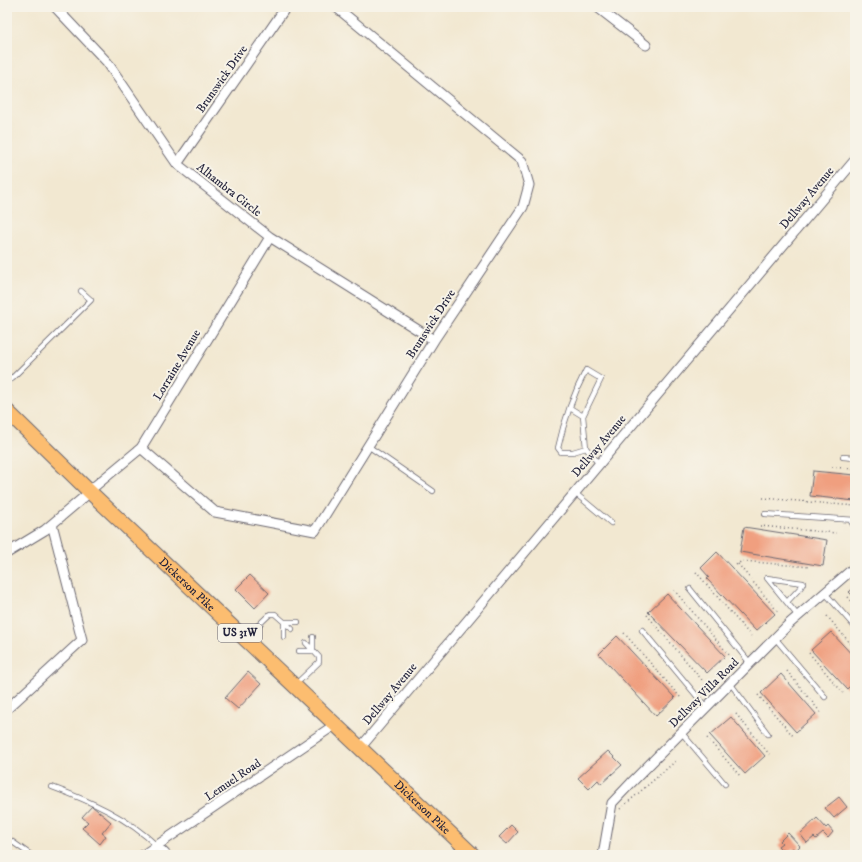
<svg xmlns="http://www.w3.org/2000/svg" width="862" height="862" viewBox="0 0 862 862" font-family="'IM FELL DW Pica',serif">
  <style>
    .building { fill: #f09f7f }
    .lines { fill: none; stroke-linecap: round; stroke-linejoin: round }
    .lane-casing { stroke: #6b6770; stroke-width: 6 }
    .street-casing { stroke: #6b6770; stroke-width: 11 }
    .primary-casing { stroke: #6b6770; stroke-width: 16 }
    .path { stroke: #6b6770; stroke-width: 1.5; stroke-dasharray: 1 3; stroke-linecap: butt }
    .lane { stroke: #fff; stroke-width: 4.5 }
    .street { stroke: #fff; stroke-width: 9 }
    .primary { stroke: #fcbd6f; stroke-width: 14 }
    .labels { text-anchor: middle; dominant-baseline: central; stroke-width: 4; stroke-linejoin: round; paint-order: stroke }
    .shield { fill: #f7f3e8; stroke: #62616f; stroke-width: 1 }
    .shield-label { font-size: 11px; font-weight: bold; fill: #22223b }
    .street-label { font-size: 12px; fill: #22223b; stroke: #f7f3e8 }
  </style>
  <rect width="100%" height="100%" fill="#f7f3e8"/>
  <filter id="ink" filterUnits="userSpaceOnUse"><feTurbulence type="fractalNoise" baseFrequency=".025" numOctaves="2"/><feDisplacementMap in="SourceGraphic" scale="8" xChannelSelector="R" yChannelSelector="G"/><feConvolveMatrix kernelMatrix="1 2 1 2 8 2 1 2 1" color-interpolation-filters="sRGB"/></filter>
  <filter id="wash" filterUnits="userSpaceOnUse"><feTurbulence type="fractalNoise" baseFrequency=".012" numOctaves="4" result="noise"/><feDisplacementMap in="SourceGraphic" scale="16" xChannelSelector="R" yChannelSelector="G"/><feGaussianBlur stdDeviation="0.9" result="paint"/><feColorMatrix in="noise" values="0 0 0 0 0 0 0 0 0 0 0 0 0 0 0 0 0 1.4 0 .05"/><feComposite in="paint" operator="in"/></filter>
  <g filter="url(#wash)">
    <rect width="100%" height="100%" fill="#f2e8d1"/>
    <g id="blocks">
      <path class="building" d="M813,471L855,475V501L810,496Z
        M744,527L827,540L823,566L740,552Z
        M717,552L775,614L756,631L707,579L709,577L701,568Z
        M250,575L269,593L255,608L236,589Z
        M855,587V598L849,592Z
        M667,594L725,656L707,673L648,612Z
        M831,632L855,658V681L847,689L811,650Z
        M617,636L675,698L656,716L599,654Z
        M248,672L261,684L238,709L225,698Z
        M781,674L816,714L796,732L761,693Z
        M731,717L765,756L745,774L710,735Z
        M608,751L622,765L601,784L598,780L589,789L578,778Z
        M839,797L847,807L834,818L825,808Z
        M92,806L111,822L102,833L106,836L100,844L82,828L88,822L82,817Z
        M817,818L826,828L828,826L833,832L828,838L823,833L816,839L814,837L807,843L800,834Z
        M511,825L518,832L507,844L499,837Z
        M788,833L800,846L795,851L793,848L786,854L778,846L782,843L780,841Z"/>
    </g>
  </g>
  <g filter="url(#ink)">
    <use href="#blocks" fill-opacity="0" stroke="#6b6770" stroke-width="1"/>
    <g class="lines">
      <defs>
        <path id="lane" d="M7,374L12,379
          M7,383L91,300L81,291
          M570,408L583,416
          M7,428L15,421
          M368,446L433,491
          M586,448L573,452H561L558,448C564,421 573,395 586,370L601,379L583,416L586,448L599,464
          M843,457L855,458
          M575,493L611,523
          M765,514L855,520
          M850,520L855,527
          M690,589L750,663
          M825,593L855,627
          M787,602L801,587L803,583L767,578L798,616
          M284,622V637
          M284,622H298
          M642,630L706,707
          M246,637L270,614H275L292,629
          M775,638L825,697
          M299,651H313
          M313,651V637
          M730,683L768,734
          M296,684L319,662V657L306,643
          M681,732L725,784
          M52,787C90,801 127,817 157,846
          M7,838L31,855"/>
        <path id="street" d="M55,7L107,62L177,164L270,237L434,340
          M597,7L646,45
          M177,164L286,7
          M141,448L215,512L315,531L434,340L523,207L529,185L522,161L336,7
          M89,491L141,448L270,237
          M7,553L45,530L90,492
          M7,709L82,640L52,524
          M361,747L855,160
          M157,846L166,855
          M143,855L336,724
          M603,855L612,803L631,783L790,623L855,567"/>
        <g id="primary">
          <path id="s1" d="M7,411L90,492L473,855"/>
        </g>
      </defs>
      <use href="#lane" class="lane-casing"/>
      <use href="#street" class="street-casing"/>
      <use href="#primary" class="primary-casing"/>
      <path class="path" d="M832,467L855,469
        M763,498L855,506
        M760,526L836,533
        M738,564L779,613
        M736,565L742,561L810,567
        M696,572L751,636
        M674,590L730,656
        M848,597L855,605
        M647,615L702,680
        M827,616L855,649
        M624,633L681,698
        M809,653L843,693
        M787,671L821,713
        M758,695L794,737
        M736,714L770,755
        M707,738L741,777
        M620,809L677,760"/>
      <use href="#lane" class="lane"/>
      <use href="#street" class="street"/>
      <use href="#primary" class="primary"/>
    </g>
  </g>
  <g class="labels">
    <rect class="shield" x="218" y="624" width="44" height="18" rx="3"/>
    <g class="shield-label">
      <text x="240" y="633">US 31W</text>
    </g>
    <g class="street-label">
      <text transform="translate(222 79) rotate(-55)">Brunswick Drive</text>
      <text transform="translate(229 190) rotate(38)">Alhambra Circle</text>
      <text transform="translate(807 198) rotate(-50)">Dellway Avenue</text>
      <text transform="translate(431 324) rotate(-57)">Brunswick Drive</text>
      <text transform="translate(177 365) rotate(-59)">Lorraine Avenue</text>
      <text transform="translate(599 446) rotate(-50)">Dellway Avenue</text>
      <text stroke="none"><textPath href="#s1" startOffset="250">Dickerson Pike</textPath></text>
      <text transform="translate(704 693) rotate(-45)">Dellway Villa Road</text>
      <text transform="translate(390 694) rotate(-50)">Dellway Avenue</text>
      <text transform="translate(233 780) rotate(-34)">Lemuel Road</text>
      <text stroke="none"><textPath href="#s1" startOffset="574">Dickerson Pike</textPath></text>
    </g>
  </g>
  <rect width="862" height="862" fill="none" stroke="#f7f3e8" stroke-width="24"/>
</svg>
